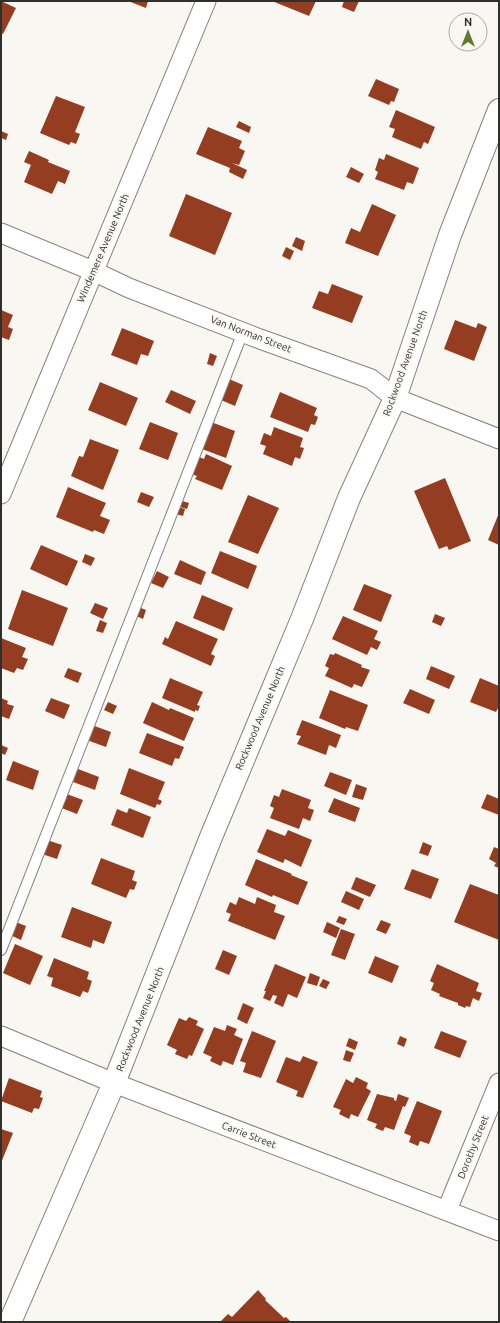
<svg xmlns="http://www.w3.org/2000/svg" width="500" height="1323" viewBox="0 0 500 1323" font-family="Ubuntu,sans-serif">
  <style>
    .building { fill: #953d21 }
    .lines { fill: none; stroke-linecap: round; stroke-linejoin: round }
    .service-casing { stroke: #84837e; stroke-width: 12 }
    .minor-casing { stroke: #84837e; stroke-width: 21 }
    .tertiary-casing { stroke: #84837e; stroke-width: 24 }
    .service { stroke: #fff; stroke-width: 10 }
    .minor { stroke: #fff; stroke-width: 19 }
    .tertiary { stroke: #fff; stroke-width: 22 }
    .labels { text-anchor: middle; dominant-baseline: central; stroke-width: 4; stroke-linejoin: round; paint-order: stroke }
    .street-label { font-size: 10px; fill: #2f2f2d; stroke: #f8f7f1 }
  </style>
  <rect width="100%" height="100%" fill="#f8f7f1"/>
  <path class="building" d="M1,1L16,8L3,34L1,33Z
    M128,1H148L146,8Z
    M272,1H316L309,16Z
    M344,1H359L354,12L342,7Z
    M376,79L399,89L394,102L391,101L389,105L368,96Z
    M56,96L85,107L75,132L80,134L76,144L71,142L69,145L40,133Z
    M396,110L435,127L428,144L424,142L421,149L392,137L395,129L389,127Z
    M239,121L251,127L249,133L236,127Z
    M208,127L242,141L239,148L245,151L239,165L232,163L247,170L243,179L229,172L230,168L196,154Z
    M1,131L8,134L6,140L1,138Z
    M29,151L49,160L48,162L70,171L65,184L58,181L52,194L24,182L31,165L24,162Z
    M386,154L419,168L413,184L407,182L404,190L375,179L378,172L375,170L379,158L384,160Z
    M351,167L364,174L359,183L346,177Z
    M186,194L232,213L215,255L169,236Z
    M372,204L396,215L378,256L345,243L351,228L360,232Z
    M296,237L305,241L302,251L292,246Z
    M286,247L294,251L290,260L282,256Z
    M332,284L363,296L352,323L312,308L319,291L328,294Z
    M1,310L13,315L8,327L13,329L9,340L1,337Z
    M455,320L476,328L478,323L487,327L474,361L444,349Z
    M122,328L154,341L148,356L141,354L137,365L111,355Z
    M210,353L217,356L213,366L207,364Z
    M229,379L243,385L235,406L221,400Z
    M100,382L138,398L126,426L88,410Z
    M171,390L196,401L190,414L165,402Z
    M280,392L317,408L314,415L318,417L315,425L311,424L308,432L270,417Z
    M150,422L178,433L168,460L139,449Z
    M211,422L235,431L226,458L202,449Z
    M274,427L303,438L300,447L304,448L300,459L295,457L292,466L263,454L266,446L260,444L264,433L271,436Z
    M90,439L119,450L103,490L71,476L79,456L83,457Z
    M206,454L232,466L222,490L195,479L197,476L191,474L199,457L204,459Z
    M445,478L471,541L449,550L447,546L439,549L414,491Z
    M68,487L106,503L100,516L110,520L104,534L94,530L93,532L56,517Z
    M141,492L154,497L149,507L137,502Z
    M248,495L279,508L258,554L228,542Z
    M182,501L189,503L187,509L180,507Z
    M178,507L185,509L183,516L176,514Z
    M499,513V545L488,540Z
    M41,545L78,561L67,586L30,569Z
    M220,551L257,566L248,589L211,573Z
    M85,554L95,558L91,566L82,562Z
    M180,560L206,572L201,585L174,574Z
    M157,571L169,577L163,588L151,583Z
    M364,584L392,595L381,622L353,610Z
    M22,590L68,608L53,646L8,629Z
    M202,595L233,608L224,631L193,618Z
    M95,603L108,608L103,619L90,613Z
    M136,606L146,610L143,619L132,614Z
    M435,614L445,618L441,626L432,622Z
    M343,616L378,631L374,639L381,642L377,650L371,647L367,655L332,639Z
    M100,620L107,623L103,633L96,631Z
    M176,621L218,639L211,654L215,656L211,666L162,644L165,637L168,639Z
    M1,638L26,648L22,657L28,659L23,670L17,668L14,673L1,668Z
    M335,653L362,665L361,667L370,670L362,687L354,684L352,688L325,676L329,668L325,666L330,654L334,655Z
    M431,666L455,676L449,689L426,679Z
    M68,668L82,673L78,683L64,677Z
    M170,678L203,692L197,705L200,706L198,711L195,710V712L162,698Z
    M480,678L499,686V706L496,712L470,702Z
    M410,689L435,700L429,714L403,703Z
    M330,690L368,705L358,731L346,727L345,729L319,718Z
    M1,698L8,701L7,704L14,706L9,719L1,716Z
    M51,698L70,705L64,719L45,711Z
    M108,702L117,706L113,714L104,710Z
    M152,702L169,710L170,708L194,718L184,741L143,723Z
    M302,720L341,735L336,748L329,745L326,755L297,744L301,736L296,735Z
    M89,724L111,732L106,747L84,739Z
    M147,733L184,747L179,759L175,758L172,766L139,753Z
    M1,745L8,748L5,755L1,753Z
    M13,761L39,771L33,790L6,780Z
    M129,768L165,782L158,799L162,801L160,805L157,804L155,808L120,794Z
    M78,769L99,777L95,790L73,782Z
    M330,772L352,780L346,795L324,786Z
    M356,784L367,788L363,800L352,797Z
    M282,789L311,800L308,808L314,810L310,821L303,818L299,829L270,818L274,808L270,806L274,795L279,797Z
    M64,793L83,800L77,814L59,807Z
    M487,794L499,799V815L481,808Z
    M334,798L360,808L355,822L328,812Z
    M129,808L151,817L143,838L111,825L117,809L127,813Z
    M267,829L285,836L288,830L312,840L301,867L285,859L283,863L257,852Z
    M44,839L62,845L57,859L39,853Z
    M423,842L432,846L428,856L419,853Z
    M494,847L499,849V868L494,866L496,863L489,859Z
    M101,858L135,871L132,880L137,882L134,890L130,889L126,898L91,884Z
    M256,859L292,874L291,875L308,882L298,905L273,895L272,897L245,885Z
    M412,869L439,879L431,899L404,889Z
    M356,877L376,885L370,897L351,889Z
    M470,884L499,895V940L454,922Z
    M346,891L364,899L359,910L341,902Z
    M239,897L255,904L257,897L276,905L274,912L285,916L275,940L228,921L231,914L226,912L230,902L236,905Z
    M72,907L112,922L104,944L93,940L91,948L61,937Z
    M339,916L347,919L344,925L336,922Z
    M381,920L391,924L386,934L376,930Z
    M13,921L26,926L21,940L8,934Z
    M327,922L340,928L336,938L323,932Z
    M341,929L355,934L345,960L331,955Z
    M15,944L43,956L30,985L3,973Z
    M223,950L237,956L229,975L215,969Z
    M375,956L399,966L392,983L368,973Z
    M54,958L89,972L87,979L92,981L88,993L83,991L80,997L51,986L53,978L47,976Z
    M275,964L306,977L297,998L288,994L283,1007L274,1003L277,996L273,995L270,1001L263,998L266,991H264Z
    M437,964L479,983L476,991L482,993L479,1001L473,998L470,1007L466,1006L465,1008L458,1005V1003L439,996L440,994L431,990L434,983L430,981Z
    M310,973L320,977L317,986L307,983Z
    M323,979L330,982L326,989L319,986Z
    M243,1003L254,1008L247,1024L237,1019Z
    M189,1017L198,1021L196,1025L204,1029L192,1056L189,1055L187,1059L175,1054L177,1050L167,1045L179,1018L186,1021Z
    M227,1025L237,1029L234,1035L243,1039L233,1065L223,1061L221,1066L210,1061L212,1057L203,1053L214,1027L225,1031Z
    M252,1031L276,1041L261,1078L243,1072L246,1063L240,1061Z
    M441,1031L467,1041L460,1058L434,1048Z
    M400,1036L407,1039L404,1047L397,1044Z
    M349,1038L358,1042L355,1050L346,1046Z
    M346,1050L354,1053L350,1062L343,1060Z
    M303,1056L318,1062L303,1098L296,1096L298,1091L276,1082L286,1057L300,1062Z
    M356,1077L368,1083L366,1088L371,1091L358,1117L351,1114L349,1119L339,1114L341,1110L333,1107L346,1079L353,1083Z
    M9,1078L42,1091L40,1097L43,1098L39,1109L34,1108L32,1113L1,1101Z
    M377,1094L394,1098V1100L396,1101L398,1094L409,1098L405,1107L403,1106L394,1130L385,1127L383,1131L375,1128L377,1124L367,1120Z
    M417,1101L442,1111L429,1144L420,1141L418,1146L409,1142L411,1136L404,1133Z
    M1,1129L13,1133L1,1163Z
    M258,1290L266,1299L265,1300L284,1318L286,1317L291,1322H220L228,1314L232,1317Z"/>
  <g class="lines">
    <defs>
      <path id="service" d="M1,950L243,332"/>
      <path id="minor" d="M1,233L93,271L129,288L260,339L371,379L395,398L499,439
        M1,494L206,1
        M1,1036L114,1083L499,1231
        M447,1210L499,1083"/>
      <path id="tertiary" d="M10,1322L114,1083L211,837L302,619L349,498L395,398L450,235L499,110"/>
    </defs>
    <use href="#service" class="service-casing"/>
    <use href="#minor" class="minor-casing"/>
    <use href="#tertiary" class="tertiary-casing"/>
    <use href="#service" class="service"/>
    <use href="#minor" class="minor"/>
    <use href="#tertiary" class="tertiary"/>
  </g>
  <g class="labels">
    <g class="street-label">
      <text transform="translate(103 248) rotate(-67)">Windemere Avenue North</text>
      <text transform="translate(251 334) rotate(21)">Van Norman Street</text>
      <text transform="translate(405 363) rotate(-70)">Rockwood Avenue North</text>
      <text transform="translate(260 718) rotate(-67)">Rockwood Avenue North</text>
      <text transform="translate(140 1019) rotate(-68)">Rockwood Avenue North</text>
      <text transform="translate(249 1135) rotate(21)">Carrie Street</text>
      <text transform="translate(473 1147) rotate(-68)">Dorothy Street</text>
    </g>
  </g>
  <rect width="500" height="1323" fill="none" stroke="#2f2f2d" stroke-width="4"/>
  <g transform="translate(468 32)"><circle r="19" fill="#f8f7f1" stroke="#a8a7a3"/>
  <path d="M0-3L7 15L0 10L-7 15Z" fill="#61782a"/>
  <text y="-6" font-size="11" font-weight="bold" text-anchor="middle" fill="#2f2f2d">N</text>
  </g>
</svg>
